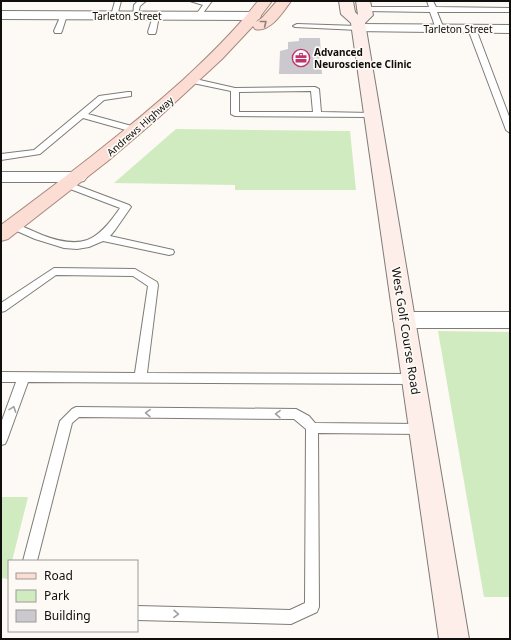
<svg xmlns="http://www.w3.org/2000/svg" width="511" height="640" viewBox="0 0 511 640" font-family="'Noto Sans',sans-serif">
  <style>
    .green { fill: #d1ebc0 }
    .building { fill: #cbc9ce }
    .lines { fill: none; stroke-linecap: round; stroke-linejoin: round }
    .service-casing { stroke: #7f7c78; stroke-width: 2 }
    .minor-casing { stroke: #7f7c78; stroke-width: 2 }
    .tertiary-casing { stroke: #7f7c78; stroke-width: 2 }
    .secondary-casing { stroke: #7f7c78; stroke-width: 2 }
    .primary-casing { stroke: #a7877c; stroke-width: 2 }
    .service { fill: #fff; fill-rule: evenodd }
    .minor { fill: #fff; fill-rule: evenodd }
    .tertiary { fill: #fff; fill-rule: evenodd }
    .secondary { fill: #fdeeea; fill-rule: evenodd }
    .primary { fill: #fbddd4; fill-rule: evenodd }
    .oneway { stroke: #91807a }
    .oneway2 { stroke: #9f9f9e }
    .labels { text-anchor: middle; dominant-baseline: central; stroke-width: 3.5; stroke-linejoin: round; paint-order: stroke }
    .far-street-label { font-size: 10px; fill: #100f0d; stroke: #fdf9f4 }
    .far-poi-label { font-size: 10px; font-weight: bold; fill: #100f0d; stroke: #fdf9f4; text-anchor: start }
    .street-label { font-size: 12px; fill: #100f0d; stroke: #fdf9f4 }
  </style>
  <rect width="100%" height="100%" fill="#fdf9f4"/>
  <path class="green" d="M176,129L350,131L356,190H235V185L114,183Z
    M438,331L510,332V597H484Z
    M1,497H28L12,561H9L8,579L1,578Z"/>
  <path class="building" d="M299,38H320L322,74H279L280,51L288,49V42L299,41Z"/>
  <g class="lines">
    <defs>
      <path id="service" d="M115,1H121L117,16L114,18L111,16Z
        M138,1H146L140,6L137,17H133L134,5Z
        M190,1H212L200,17L198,18L195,16L203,5Z
        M427,1H433L436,7L510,8V12H437L444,29L440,31L436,29L430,12L365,11L362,9L365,7H429Z
        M64,13L67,15L62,31L61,33H55L54,31L61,15Z
        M156,14L159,16L156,32L155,34H149L148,32L153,16Z
        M297,24L358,26L362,28L358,30L295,27L293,26Z
        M469,27H472L476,29L510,119V133L506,130L468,29Z
        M188,78H191L235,88L315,87L319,89L321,112L371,113L375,115L371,117L235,116L231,114V91L188,82ZM311,91L313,112H239V92Z
        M128,92H131V96L104,100L88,114L139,128L140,130L139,132H133L83,118L40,154L1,160V154L34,150L99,96Z
        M68,182L129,205L131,207L115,230L110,236L173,250L174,252L173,254L169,255L103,241L89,247L77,249L64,248L35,239L10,228L8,226L10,224L13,223C23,226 32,231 42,235C82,250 97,242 120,208L65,187L63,185Z
        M54,268L135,269L157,282L158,285L147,373L413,374L417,376L419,379L417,382L413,384L28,382L7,440L5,444L1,445V423L16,382H1V372L135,373L148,286L133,276L56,275L5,311L1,312V303Z
        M76,407L296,409L309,416L315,423L421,424L425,425L427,429L425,433L421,434L318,433L319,607L317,612L291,624L137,620V606L290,610L305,603L306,429L294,419L79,417L72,423L37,561H23L60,421L72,409Z"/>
      <path id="minor" d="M1,11L254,12L259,13L261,16L259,19L254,20L1,19Z
        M1,172H78L84,173L87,177L84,181L78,182H1Z
        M404,312H510V328H404L396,326L393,320L396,314Z"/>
      <path id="tertiary" d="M358,24L510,25V33L353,31L351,28L353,25Z"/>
      <path id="secondary" d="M339,1H353L355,12L358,15L356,1H370L373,15L365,23L469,639H439L351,23L341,14Z"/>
      <path id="primary" d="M258,1H272L256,22L262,18L277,1H291C283,12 270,33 255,29L253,26L222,59L157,119L109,160L8,239L1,241V225C63,179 125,132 183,80C210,55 236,30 258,1Z"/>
    </defs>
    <use href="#service" class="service-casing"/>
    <use href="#minor" class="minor-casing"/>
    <use href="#tertiary" class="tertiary-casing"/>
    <use href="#secondary" class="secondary-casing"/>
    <use href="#primary" class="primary-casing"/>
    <use href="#service" class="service"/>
    <use href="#minor" class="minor"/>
    <use href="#tertiary" class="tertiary"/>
    <use href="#secondary" class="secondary"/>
    <use href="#primary" class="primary"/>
  </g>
  <defs><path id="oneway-chevron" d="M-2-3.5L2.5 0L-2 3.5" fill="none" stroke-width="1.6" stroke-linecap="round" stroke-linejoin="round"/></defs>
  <use class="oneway" href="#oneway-chevron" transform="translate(264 23) rotate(-38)"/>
  <g class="oneway2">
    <use href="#oneway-chevron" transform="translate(13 409) rotate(-70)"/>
    <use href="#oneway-chevron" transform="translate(148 413) rotate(-179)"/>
    <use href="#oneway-chevron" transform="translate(278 414) rotate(-179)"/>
    <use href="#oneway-chevron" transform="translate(176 614) rotate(1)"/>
  </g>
  <defs>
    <symbol id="office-ring" viewBox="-11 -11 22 22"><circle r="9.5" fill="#fdf9f4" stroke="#bd3471" stroke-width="1.5"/><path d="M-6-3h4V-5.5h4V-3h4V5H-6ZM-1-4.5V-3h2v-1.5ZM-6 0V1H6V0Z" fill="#bd3471"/></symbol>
  </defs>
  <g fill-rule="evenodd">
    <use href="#office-ring" x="291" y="48" width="20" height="20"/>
  </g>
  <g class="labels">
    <g class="far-street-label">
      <text x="127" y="16">Tarleton Street</text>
      <text x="458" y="29">Tarleton Street</text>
      <text transform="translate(140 126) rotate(-41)">Andrews Highway</text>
    </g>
    <g class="far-poi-label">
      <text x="314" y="52">Advanced<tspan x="314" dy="12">Neuroscience Clinic</tspan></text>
    </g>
    <g class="street-label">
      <text transform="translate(406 331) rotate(81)">West Golf Course Road</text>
    </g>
  </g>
  <rect width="511" height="640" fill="none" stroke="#100f0d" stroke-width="4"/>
  <rect x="8" y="560" width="130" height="72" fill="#fdf9f4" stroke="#9e9b98"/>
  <rect x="16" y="573" width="20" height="6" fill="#fbddd4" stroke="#9e9b98"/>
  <text x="44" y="580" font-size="12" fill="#100f0d">Road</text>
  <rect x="16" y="590" width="20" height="12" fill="#d1ebc0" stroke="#9e9b98"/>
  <text x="44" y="600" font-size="12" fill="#100f0d">Park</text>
  <rect x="16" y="610" width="20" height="12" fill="#cbc9ce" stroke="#9e9b98"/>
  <text x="44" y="620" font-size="12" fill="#100f0d">Building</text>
</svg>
